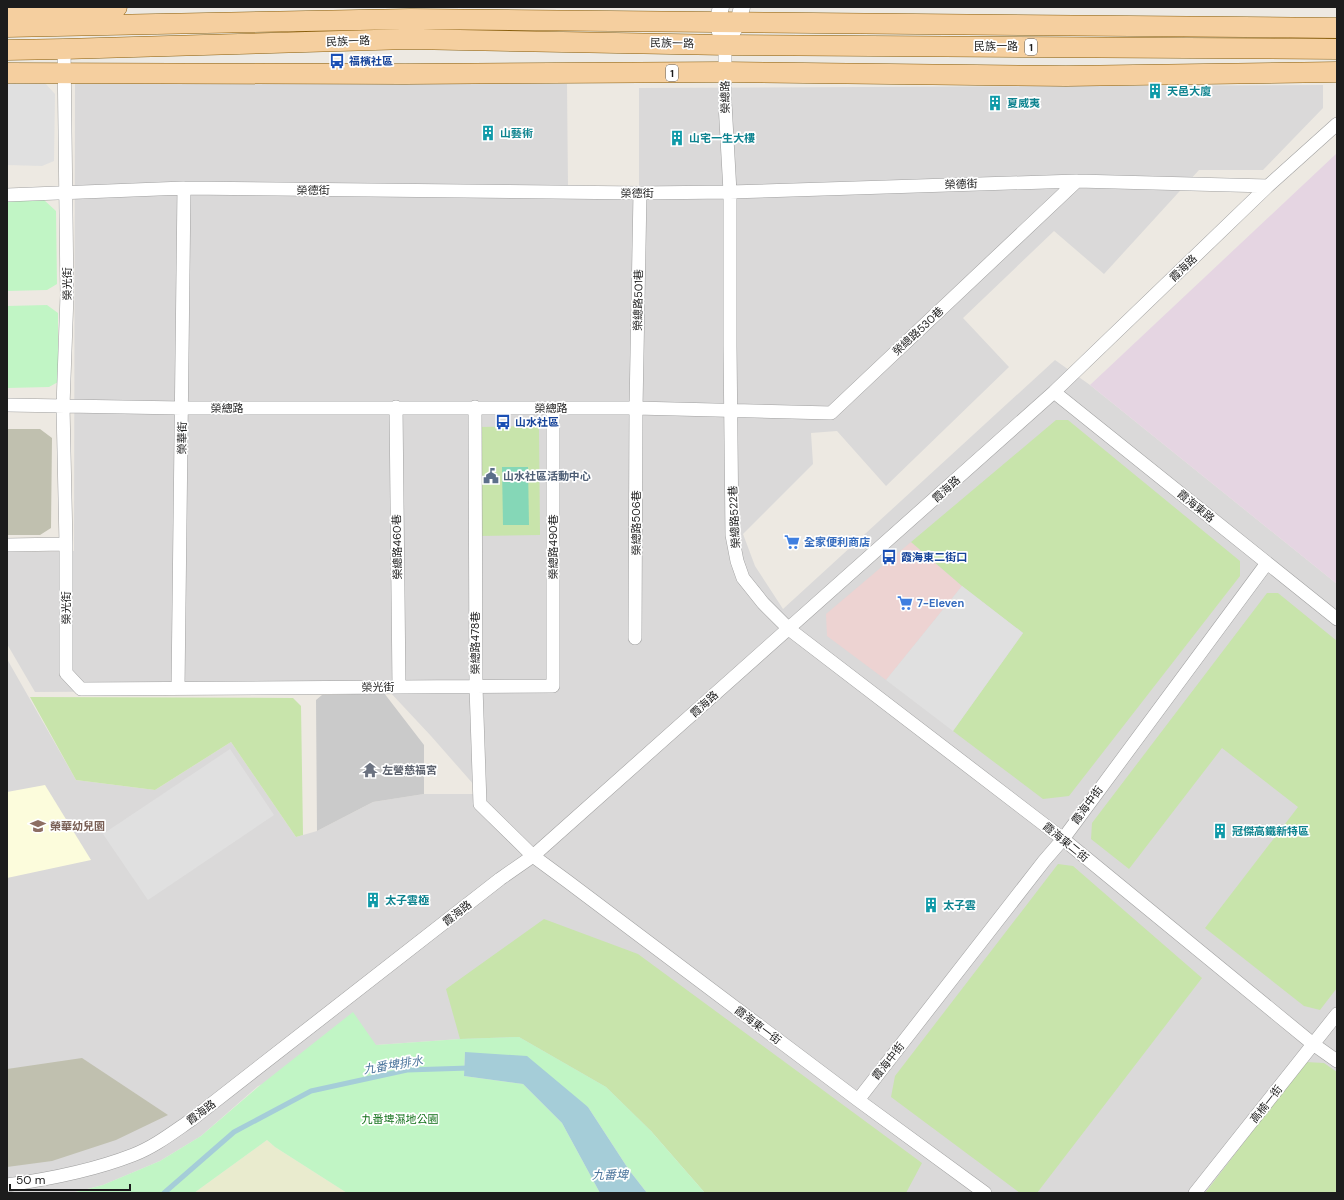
<svg xmlns="http://www.w3.org/2000/svg" width="1344" height="1200" viewBox="0 0 1344 1200" font-family="'DM Sans','Noto Sans TC',sans-serif">
  <style>
    .residential { fill: #dad9d9 }
    .commercial { fill: #edd3d2 }
    .industrial { fill: #e5d5e2 }
    .education { fill: #fcfcdc }
    .religious { fill: #cacaca }
    .construction { fill: #c0c0af }
    .farmland { fill: #e9ebce }
    .grass { fill: #c8e4ab }
    .park { fill: #c1f5c5 }
    .pitch { fill: #85d7b7 }
    .parking { fill: #e0e0e0 }
    .water { fill: #a5cdd8 }
    .lines { fill: none; stroke-linecap: round; stroke-linejoin: round }
    .stream { stroke: #a5cdd8; stroke-width: 5 }
    .minor-casing { stroke: #a0a0a0; stroke-width: 14 }
    .tertiary-casing { stroke: #a0a0a0; stroke-width: 17 }
    .primary-casing { stroke: #895e0b; stroke-width: 21 }
    .minor { stroke: #fff; stroke-width: 13 }
    .tertiary { stroke: #fff; stroke-width: 16 }
    .primary { stroke: #f5cf9f; stroke-width: 20 }
    .labels { text-anchor: middle; dominant-baseline: central; stroke-width: 3.5; stroke-linejoin: round; paint-order: stroke }
    .shield { fill: #fff; stroke: #606060; stroke-width: 1 }
    .shield-label { font-size: 10px; font-weight: bold; fill: #1c1c1c }
    .street-label { font-size: 11px; fill: #1c1c1c; stroke: #fff }
    .transit-label { font-size: 11px; font-weight: bold; fill: #164399; stroke: #fff; text-anchor: start }
    .culture-label { font-size: 11px; font-weight: bold; fill: #0d838f; stroke: #fff; text-anchor: start }
    .service-label { font-size: 11px; font-weight: bold; fill: #4e5e75; stroke: #fff; text-anchor: start }
    .shop-label { font-size: 11px; font-weight: bold; fill: #366cbe; stroke: #fff; text-anchor: start }
    .worship-label { font-size: 11px; font-weight: bold; fill: #5b616d; stroke: #fff; text-anchor: start }
    .education-label { font-size: 11px; font-weight: bold; fill: #785e54; stroke: #fff; text-anchor: start }
    .park-label { font-size: 11px; fill: #13711a; stroke: #fff }
    .water-label { font-size: 12px; font-style: italic; fill: #4d769d; stroke: #fff }
  </style>
  <rect width="100%" height="100%" fill="#ede9e2"/>
  <path class="residential" d="M75,84H567L568,187L639,186V88L1323,85V108L1263,170H1199L1104,274L1054,231L963,318L1009,367L886,486L837,431L811,433L813,464L743,534L755,566L783,609L1055,360L1090,385L1337,584V1193H705L651,1131L460,1039L376,1045L258,1086L201,1136L160,1161L103,1185L71,1193H7V659L76,780L155,790L231,742L296,837L317,831L373,802L424,794H482L431,736L388,690L35,692L7,644V552L74,551Z"/>
  <path class="commercial" d="M911,542L962,586L886,680L827,636L826,614Z"/>
  <path class="industrial" d="M1337,153V584L1090,385Z"/>
  <path class="education" d="M45,785L91,860L7,878V792Z"/>
  <path class="religious" d="M384,693L424,745V794L373,802L317,831L316,700L322,695Z"/>
  <path class="construction" d="M7,429H40L52,438L51,528L40,535H7Z
    M82,1058L168,1115L116,1140L52,1161L7,1167V1069Z"/>
  <path class="farmland" d="M267,1140L275,1147L347,1193H194Z"/>
  <path class="grass" d="M1056,420H1068L1240,561V576L1069,796L1043,799L953,731L1023,633L962,586L911,542Z
    M539,426L540,535L478,536V427Z
    M1267,593H1278L1337,641V988L1320,1010L1304,1006L1205,928L1298,807L1222,748L1129,869L1091,839L1092,823Z
    M30,697L293,698L301,706L303,835L296,837L231,742L155,790L76,780Z
    M1058,864L1073,866L1202,978L1037,1193H1020L891,1097L895,1076Z
    M544,919L638,954L922,1163L906,1193H705L651,1131L606,1087L519,1037L460,1039L446,989Z
    M1306,1062L1324,1063L1337,1072V1193H1205Z"/>
  <path class="park" d="M44,200L56,211L57,284L47,290L7,291V201Z
    M47,305L58,313V382L49,387L7,388V306Z
    M353,1012L376,1045L460,1039L519,1037L606,1087L651,1131L705,1193H647L629,1170L588,1107L465,1052L464,1076L523,1084L562,1123L600,1193H347L275,1147L267,1140L194,1193H72L103,1185L160,1161L201,1136L258,1087Z"/>
  <path class="pitch" d="M502,467H528L529,525H503Z"/>
  <path class="parking" d="M7,82L45,83L55,94L54,161L42,166L7,165Z
    M962,586L1023,633L953,731L886,680Z
    M230,749L274,815L148,900L103,834Z"/>
  <path class="water" d="M465,1052L527,1056L588,1107L629,1170L647,1193H600L562,1123L523,1084L464,1076Z"/>
  <g class="lines">
    <path class="stream" d="M164,1193L234,1132L311,1091L407,1070L469,1068"/>
    <defs>
      <path id="minor" d="M725,45V103L730,192V346L732,535L737,561L743,578L763,603L789,629L1063,839L1313,1044L1337,1061
        M64,49L67,295L63,406L66,544V673L81,689L553,686V408
        M7,195L184,188L640,193L730,192L1077,181L1268,186
        M1054,392L1337,619
        M7,405L182,408H636L831,413L1077,181
        M396,407L399,687
        M475,407L476,687L480,804L533,856L567,881L858,1100L985,1193
        M7,545L66,544
        M635,638L636,408L640,193
        M178,688L184,188
        M858,1100L1044,861L1063,839L1267,563
        M7,1185C50,1179 92,1171 133,1155C154,1147 172,1133 191,1120L500,879L533,856L1054,392L1268,186L1337,124
        M1195,1193L1337,1014"/>
      <path id="tertiary" d="M720,32L717,22L721,7
        M725,45L738,22L742,7"/>
      <path id="primary" d="M7,8L117,7
        M7,27L411,19L1337,28
        M7,50L64,49L409,39L725,45L1337,49
        M7,73L405,74L725,72L1066,76L1337,72"/>
    </defs>
    <use href="#minor" class="minor-casing"/>
    <use href="#tertiary" class="tertiary-casing"/>
    <use href="#primary" class="primary-casing"/>
    <use href="#minor" class="minor"/>
    <use href="#tertiary" class="tertiary"/>
    <use href="#primary" class="primary"/>
  </g>
  <defs>
    <symbol id="bus-bare" viewBox="-9 -9 18 18"><path d="M-5-6H5V4H4V6H2V4H-2V6H-4V4H-5ZM-3.5-4V0h7V-4ZM-3.5 1.2v1.5H-2V1.2ZM2 1.2v1.5H3.5V1.2Z" fill="#1a4fb4" stroke="#fff" stroke-width="2.5" paint-order="stroke"/></symbol>
    <symbol id="building-bare" viewBox="-9 -9 18 18"><path d="M-4-6H4V6H1V3H-1V6H-4ZM-2.5-4.3h1.7v1.8h-1.7ZM.8-4.3h1.7v1.8H.8ZM-2.5-1h1.7V.8h-1.7ZM.8-1h1.7V.8H.8Z" fill="#0f9aa8" stroke="#fff" stroke-width="2.5" paint-order="stroke"/></symbol>
    <symbol id="civic-bare" viewBox="-9 -9 18 18"><path d="M-.6-6.5H3V-4.5H.6V-3L4-1V1h2V6H-6V1h2V-1L-.6-3ZM-1.2 2.5V6h2.4V2.5Z" fill="#5c6f8a" stroke="#fff" stroke-width="2.5" paint-order="stroke"/></symbol>
    <symbol id="supermarket-bare" viewBox="-9 -9 18 18"><path d="M-6-5.5h2.5l.6 2H6L4.5 2H-2.5L-4.4-4H-6ZM-1.5 3.2a1.3 1.3 0 1 0 .1 0ZM3 3.2a1.3 1.3 0 1 0 .1 0Z" fill="#3f7fe0" stroke="#fff" stroke-width="2.5" paint-order="stroke"/></symbol>
    <symbol id="temple-bare" viewBox="-9 -9 18 18"><path d="M0-6L5-2H3V0L6.5 2.5H4V6H1.5V3h-3V6H-4V2.5H-6.5L-3 0V-2H-5Z" fill="#6b7280" stroke="#fff" stroke-width="2.5" paint-order="stroke"/></symbol>
    <symbol id="school-bare" viewBox="-9 -9 18 18"><path d="M0-5L7-2L0 1L-7-2ZM-4 1L0 2.5L4 1V4Q0 6-4 4Z" fill="#8d6e63" stroke="#fff" stroke-width="2.5" paint-order="stroke"/></symbol>
  </defs>
  <g fill-rule="evenodd">
    <use href="#bus-bare" x="326" y="50" width="22" height="22"/>
    <use href="#building-bare" x="1144" y="80" width="22" height="22"/>
    <use href="#building-bare" x="984" y="92" width="22" height="22"/>
    <use href="#building-bare" x="477" y="122" width="22" height="22"/>
    <use href="#building-bare" x="666" y="127" width="22" height="22"/>
    <use href="#bus-bare" x="492" y="411" width="22" height="22"/>
    <use href="#civic-bare" x="480" y="465" width="22" height="22"/>
    <use href="#supermarket-bare" x="781" y="531" width="22" height="22"/>
    <use href="#bus-bare" x="878" y="546" width="22" height="22"/>
    <use href="#supermarket-bare" x="894" y="592" width="22" height="22"/>
    <use href="#temple-bare" x="359" y="759" width="22" height="22"/>
    <use href="#school-bare" x="27" y="815" width="22" height="22"/>
    <use href="#building-bare" x="1209" y="820" width="22" height="22"/>
    <use href="#building-bare" x="362" y="889" width="22" height="22"/>
    <use href="#building-bare" x="920" y="894" width="22" height="22"/>
  </g>
  <g class="labels">
    <g class="shield">
      <rect x="1025" y="39" width="12" height="16" rx="3"/>
      <rect x="666" y="65" width="12" height="16" rx="3"/>
    </g>
    <g class="shield-label">
      <text x="1031" y="47">1</text>
      <text x="672" y="73">1</text>
    </g>
    <g class="street-label">
      <text transform="translate(348 41) rotate(-2)">民族一路</text>
      <text transform="translate(672 43) rotate(1)">民族一路</text>
      <text x="996" y="46">民族一路</text>
      <text transform="translate(725 97) rotate(-91)">榮總路</text>
      <text transform="translate(961 184) rotate(-2)">榮德街</text>
      <text x="313" y="190">榮德街</text>
      <text x="637" y="193">榮德街</text>
      <text transform="translate(1183 268) rotate(-44)">霞海路</text>
      <text transform="translate(67 284) rotate(-90)">榮光街</text>
      <text transform="translate(638 300) rotate(-89)">榮總路501巷</text>
      <text transform="translate(918 331) rotate(-43)">榮總路530巷</text>
      <text x="227" y="408">榮總路</text>
      <text x="551" y="408">榮總路</text>
      <text transform="translate(182 438) rotate(-89)">榮華街</text>
      <text transform="translate(946 489) rotate(-42)">霞海路</text>
      <text transform="translate(1196 506) rotate(39)">霞海東路</text>
      <text transform="translate(734 517) rotate(-93)">榮總路522巷</text>
      <text transform="translate(636 523) rotate(-90)">榮總路506巷</text>
      <text transform="translate(397 547) rotate(-91)">榮總路460巷</text>
      <text transform="translate(553 547) rotate(-90)">榮總路490巷</text>
      <text transform="translate(66 608) rotate(-90)">榮光街</text>
      <text transform="translate(475 643) rotate(-90)">榮總路478巷</text>
      <text transform="translate(378 687) rotate(-1)">榮光街</text>
      <text transform="translate(704 704) rotate(-42)">霞海路</text>
      <text transform="translate(1087 805) rotate(-54)">霞海中街</text>
      <text transform="translate(1066 842) rotate(39)">霞海東二街</text>
      <text transform="translate(457 913) rotate(-38)">霞海路</text>
      <text transform="translate(758 1025) rotate(37)">霞海東一街</text>
      <text transform="translate(888 1061) rotate(-52)">霞海中街</text>
      <text transform="translate(1266 1104) rotate(-52)">高楠一街</text>
      <text transform="translate(201 1112) rotate(-37)">霞海路</text>
    </g>
    <g class="transit-label">
      <text x="349" y="61">福檳社區</text>
      <text x="515" y="422">山水社區</text>
      <text x="901" y="557">霞海東二街口</text>
    </g>
    <g class="culture-label">
      <text x="1167" y="91">天邑大廈</text>
      <text x="1007" y="103">夏威夷</text>
      <text x="500" y="133">山藝術</text>
      <text x="689" y="138">山宅一生大樓</text>
      <text x="1232" y="831">冠傑高鐵新特區</text>
      <text x="385" y="900">太子雲極</text>
      <text x="943" y="905">太子雲</text>
    </g>
    <g class="service-label">
      <text x="503" y="476">山水社區活動中心</text>
    </g>
    <g class="shop-label">
      <text x="804" y="542">全家便利商店</text>
      <text x="917" y="603">7-Eleven</text>
    </g>
    <g class="worship-label">
      <text x="382" y="770">左營慈福宮</text>
    </g>
    <g class="education-label">
      <text x="50" y="826">榮華幼兒園</text>
    </g>
    <g class="park-label">
      <text x="400" y="1119">九番埤濕地公園</text>
    </g>
    <g class="water-label">
      <text transform="translate(393 1065) rotate(-9)">九番埤排水</text>
      <text x="610" y="1175">九番埤</text>
    </g>
  </g>
  <rect width="1344" height="1200" fill="none" stroke="#1c1c1c" stroke-width="16"/>
  <path d="M10 1184v6h120v-6" fill="none" stroke="#1c1c1c" stroke-width="2"/>
  <text x="16" y="1184" font-size="12" fill="#1c1c1c" stroke="#ffffff" stroke-width="3" paint-order="stroke">50 m</text>
</svg>
